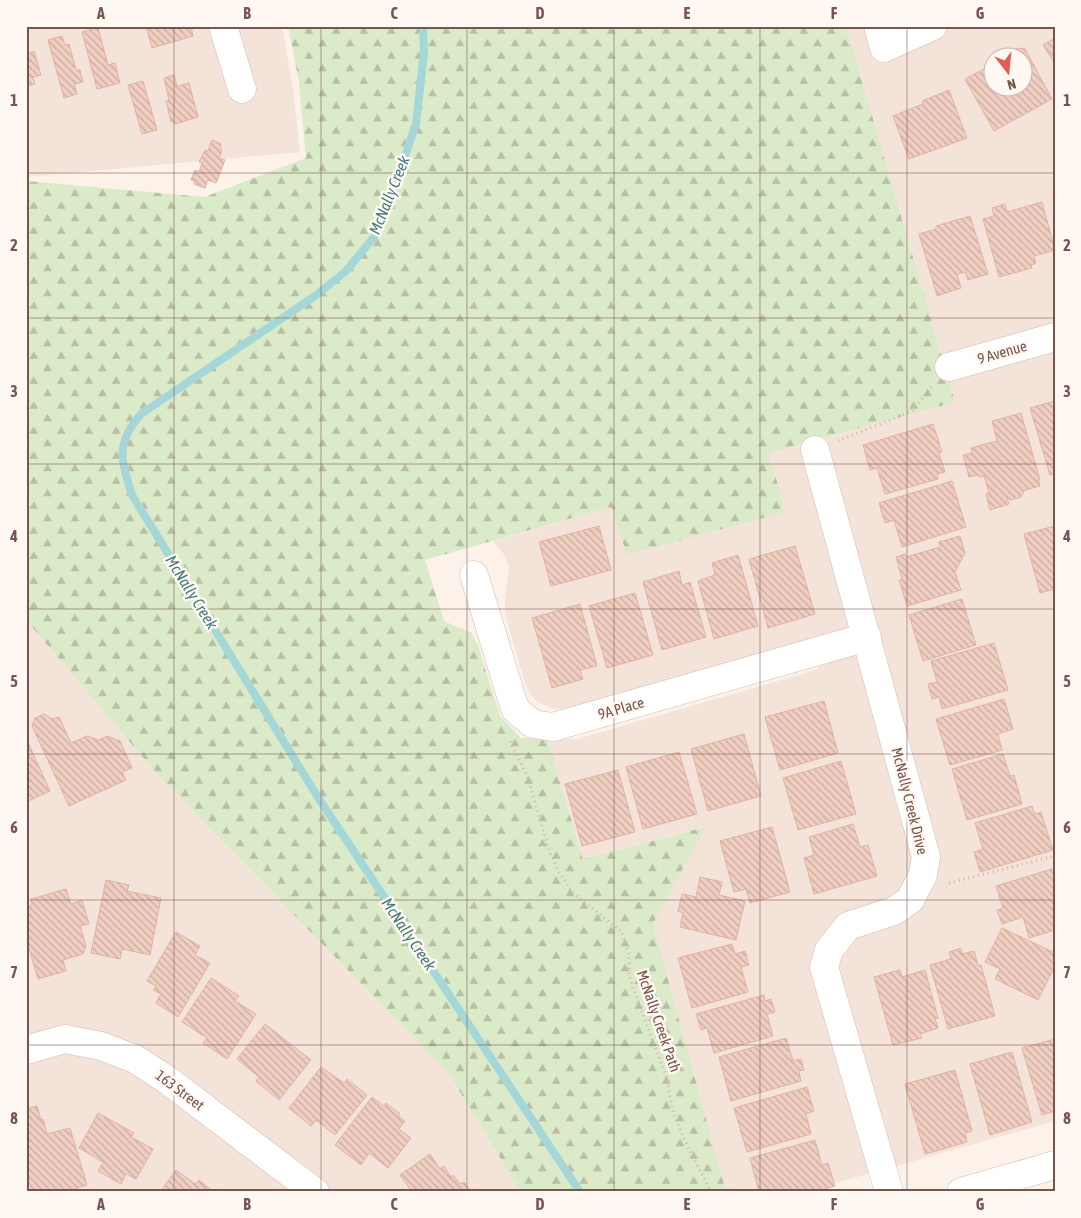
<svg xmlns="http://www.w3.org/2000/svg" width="1081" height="1218" viewBox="0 0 1081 1218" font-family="'Asap Condensed',sans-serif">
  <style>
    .residential { fill: #f4e3d9; fill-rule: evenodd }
    .forest { fill: url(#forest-firs) }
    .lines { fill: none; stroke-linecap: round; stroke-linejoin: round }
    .stream { stroke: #a5d7d8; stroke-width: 8 }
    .building { fill: url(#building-back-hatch); stroke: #e3b2a3 }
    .minor-casing { stroke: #d1bbb2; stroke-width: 29 }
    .path { stroke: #d7b1a5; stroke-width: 3; stroke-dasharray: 1 4; stroke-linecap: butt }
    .minor { stroke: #fff; stroke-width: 28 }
    .grid { fill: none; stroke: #77564d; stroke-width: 1; stroke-opacity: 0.55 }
    .labels { text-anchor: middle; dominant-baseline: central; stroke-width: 5; stroke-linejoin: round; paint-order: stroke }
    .street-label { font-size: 15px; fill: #77564d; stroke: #fff7f1 }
    .water-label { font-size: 16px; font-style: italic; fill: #417b7c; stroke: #fff7f1 }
    .neatline { fill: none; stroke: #77564d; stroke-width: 2 }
    .grid-label { font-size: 16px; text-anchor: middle; font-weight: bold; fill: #77564d }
  </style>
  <defs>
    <pattern id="forest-firs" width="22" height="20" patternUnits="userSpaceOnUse" patternTransform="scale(1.25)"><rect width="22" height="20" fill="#dbeac8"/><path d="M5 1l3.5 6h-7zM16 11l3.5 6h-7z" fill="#b6c0a5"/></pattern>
    <pattern id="building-back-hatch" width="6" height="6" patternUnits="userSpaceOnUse" patternTransform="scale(1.25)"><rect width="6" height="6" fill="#f1cec2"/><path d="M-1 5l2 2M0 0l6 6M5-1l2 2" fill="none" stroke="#c8aaa0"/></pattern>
  </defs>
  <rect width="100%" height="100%" fill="#fcf2ea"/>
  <path class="residential" d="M26,26H282L293,89L300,152L26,177Z
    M846,26H1055V1121L804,1192H726L653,924L704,827L583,859L547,739H577L819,669L811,640L572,708L560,709L550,708L538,702L530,694L525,683L505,614V598L509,567L505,556L493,541L611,507L627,555L784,512L769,453L955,402ZM994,58H1024V88H994Z
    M26,620L158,775L449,1074L521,1192H26Z"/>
  <path class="forest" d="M288,26H846L955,402L769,453L785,512L627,555L611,507L425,560L444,621L471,633L478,645L500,716L521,738L547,739L583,859L705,827L653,924L726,1192H521L449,1074L158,775L26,620V181L205,197L306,158L299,82Z"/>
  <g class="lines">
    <path class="stream" d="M423,26L424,53L416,123L398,178L374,237L346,271L315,296L141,414C115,444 121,460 132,495L319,799L580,1192"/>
  </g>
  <path class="building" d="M146,26H191L193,36L152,48Z
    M98,28L108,65L115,63L120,83L97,89L82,32Z
    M62,36L65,45L69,44L76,70H80L83,82L74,84L77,94L64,98L48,40Z
    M1055,38V64L1043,45Z
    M1018,48L1025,49L1052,99L994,131L965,79L993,64L994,88H1024V58H1006L1007,54Z
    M34,51L41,75L33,77L35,84L26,86V54Z
    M174,75L177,86L189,83L198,117L175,124L174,121L171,122L166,101L169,100L164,78Z
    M143,81L157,130L142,134L128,85Z
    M949,90L967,138L909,159L893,116L923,104L922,101Z
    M212,140L221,144L220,147L222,151L220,156L217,157L225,160L216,183L208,180L205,188L194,184L195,181L191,180L195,170L199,172L202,163L199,162L205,150L208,151Z
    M1042,202L1055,250L1034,256L1036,263L1031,265L1032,268L999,277L983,219L994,216L992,208L1005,204L1007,212Z
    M970,216L988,274L968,280L965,272L957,274L961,288L937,296L919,234L936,229V226Z
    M1055,401V473L1050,475L1030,408Z
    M1021,413L1040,480H1038L1040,486L1025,490L1021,497L1010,500L1007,498L1009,504L990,510L986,494L989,493L984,476L979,477L978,475L969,477L963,455L972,453L971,448L997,441L992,421Z
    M933,424L942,452L939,453L945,472L937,474L938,479L885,494L877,468L870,470L863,445Z
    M952,481L966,527L902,547L894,520L885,523L879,503Z
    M599,526L611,570L551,586L539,542Z
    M1055,526V589L1040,593L1024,534Z
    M960,536L965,553L955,572L961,590L907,606L899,580L902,579L896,557L905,554L906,557L940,547L939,542Z
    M795,546L815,614L768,628L749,559Z
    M738,555L758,626L714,639L698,581L715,575L712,563Z
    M679,571L682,585L690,582L706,637L662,650L643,582Z
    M635,593L653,655L607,668L589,606Z
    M962,599L976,645L923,661L909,615Z
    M580,604L597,666L580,670L583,679L552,688L532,618Z
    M994,643L1008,690L942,709L939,697L932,699L928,684L937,682L931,661Z
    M1004,699L1013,729L998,734L1002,750L950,765L936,719Z
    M824,701L838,753L780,770L765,717Z
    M44,714L52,719L59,717L71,743L87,736L99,740L107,736L120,741L132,768L122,772L126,780L69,806L32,726L35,718Z
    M744,734L761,796L708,811L691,749Z
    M26,738L50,791L26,802Z
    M679,752L697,814L643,829L626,767Z
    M1003,754L1010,776L1014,775L1022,804L967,820L952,769Z
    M841,761L856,814L798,830L783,778Z
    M618,770L635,832L582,846L565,784Z
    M1032,806L1035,814L1041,812L1053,850L980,872L974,852L983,849L975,823Z
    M853,824L860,847L868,845L877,876L814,894L804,858L814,855L809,837Z
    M772,827L790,892L750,903L746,889L734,892L720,841Z
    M1055,868V930L1029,938L1023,917L1002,924L997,910L1003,908L996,886Z
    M700,877L722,882L719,895L745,901L736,940L680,927L683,913L678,911L682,894L696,897Z
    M106,880L129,885L127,891L161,898L150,955L122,949L120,959L91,953Z
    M66,889L71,904L82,900L89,924L80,926L86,946L83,954L63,960L66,971L38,979L26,938V907L32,905L31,899Z
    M1002,928L1055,953V966L1038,1000L995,979L1000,969L985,962Z
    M176,932L200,946L195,955L210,963L178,1017L156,1003L161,994L153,990L156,986L147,981Z
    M732,944L735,954L745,951L749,965L741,967L748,992L692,1008L678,958Z
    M961,948L962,954L974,951L978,965H981L995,1016L948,1029L930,965L951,959L949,952Z
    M900,970L902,977L925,970L938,1018L935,1019L938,1028L920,1034L922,1038L893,1045L874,977Z
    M211,978L239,996L235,1001L256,1014L227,1059L203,1043L207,1038L182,1022Z
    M764,995L765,1001L771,999L775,1012L767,1014L773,1036L714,1053L707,1028L701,1030L696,1014Z
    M265,1024L311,1060L279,1100L256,1081L259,1077L237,1059Z
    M786,1038L793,1061L801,1059L804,1070L799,1071L801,1081L731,1101L719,1057Z
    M1055,1039V1111L1042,1115L1022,1048Z
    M1012,1052L1032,1122L990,1135L970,1064Z
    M321,1067L344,1083L347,1079L367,1095L335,1135L316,1120L311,1126L289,1108Z
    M955,1070L972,1131L965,1133L967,1142L925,1154L905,1084Z
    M807,1087L814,1111L806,1114L811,1134L747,1152L734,1108Z
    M372,1097L384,1106L386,1103L400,1114L398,1116L405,1121L399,1129L411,1138L388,1168L369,1153L361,1165L335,1145Z
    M37,1106L41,1120L43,1119L47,1134L70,1128L87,1185L64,1192H32L26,1171V1109Z
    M98,1113L134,1133L131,1137L153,1149L136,1179L126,1174L121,1184L98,1171L103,1162L79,1148Z
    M815,1140L822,1165L828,1163L835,1186L815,1192H759L750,1158Z
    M430,1154L440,1169L444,1166L451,1177L453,1175L460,1184L464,1182L471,1192H405L410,1189L400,1175Z
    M176,1170L195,1184L199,1180L214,1192H160Z"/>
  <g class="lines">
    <defs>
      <path id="minor" d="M223,26L242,89
        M878,26L884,48L933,26
        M949,367L1055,337
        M815,450L926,857L923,875L910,900L894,911L848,926L829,950L824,967L889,1192
        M474,575L515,709L533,724L553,727L867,637
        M26,1050L65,1039L101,1046L135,1059L166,1079L315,1192
        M961,1192L1055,1165"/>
    </defs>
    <use href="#minor" class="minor-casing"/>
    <path class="path" d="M838,441L912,411L932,386
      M511,741V744L527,775L550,853L559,872L572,892L622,932L629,953V974L632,985L667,1079L673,1112L684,1139L711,1192
      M949,883L1055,856"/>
    <use href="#minor" class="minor"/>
  </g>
  <path class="grid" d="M174,26V1192M321,26V1192M467,26V1192M614,26V1192M760,26V1192M907,26V1192M26,173H1055M26,318H1055M26,464H1055M26,609H1055M26,754H1055M26,900H1055M26,1045H1055"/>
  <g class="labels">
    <g class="street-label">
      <text transform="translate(1002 352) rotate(-16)">9 Avenue</text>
      <text transform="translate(621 708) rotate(-16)">9A Place</text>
      <text transform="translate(910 801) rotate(76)">McNally Creek Drive</text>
      <text transform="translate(659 1021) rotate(71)">McNally Creek Path</text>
      <text transform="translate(180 1090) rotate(37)">163 Street</text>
    </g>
    <g class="water-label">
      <text transform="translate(389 195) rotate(-68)">McNally Creek</text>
      <text transform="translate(192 592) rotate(58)">McNally Creek</text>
      <text transform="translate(409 934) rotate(56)">McNally Creek</text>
    </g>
  </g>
  <rect width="1081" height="1218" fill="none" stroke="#fff7f1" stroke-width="55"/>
  <g transform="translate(1008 72) rotate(164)"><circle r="24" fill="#fff7f1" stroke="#c9b7af"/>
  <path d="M0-4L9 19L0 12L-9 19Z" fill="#e25d53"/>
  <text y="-8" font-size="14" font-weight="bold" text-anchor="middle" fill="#77564d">N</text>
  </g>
  <rect x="28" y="28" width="1026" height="1162" class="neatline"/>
  <g class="grid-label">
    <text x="101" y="19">A</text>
    <text x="247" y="19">B</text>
    <text x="394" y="19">C</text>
    <text x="540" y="19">D</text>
    <text x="687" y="19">E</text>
    <text x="834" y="19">F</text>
    <text x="980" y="19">G</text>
    <text x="14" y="106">1</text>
    <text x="1067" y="106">1</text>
    <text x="14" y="251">2</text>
    <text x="1067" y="251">2</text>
    <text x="14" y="397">3</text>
    <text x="1067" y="397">3</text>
    <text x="14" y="542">4</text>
    <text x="1067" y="542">4</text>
    <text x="14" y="687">5</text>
    <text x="1067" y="687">5</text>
    <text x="14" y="833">6</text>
    <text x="1067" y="833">6</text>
    <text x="14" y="978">7</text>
    <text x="1067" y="978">7</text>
    <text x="14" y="1124">8</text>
    <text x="1067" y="1124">8</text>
    <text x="101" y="1210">A</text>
    <text x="247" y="1210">B</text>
    <text x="394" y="1210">C</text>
    <text x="540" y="1210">D</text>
    <text x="687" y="1210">E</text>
    <text x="834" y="1210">F</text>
    <text x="980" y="1210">G</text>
  </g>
</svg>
